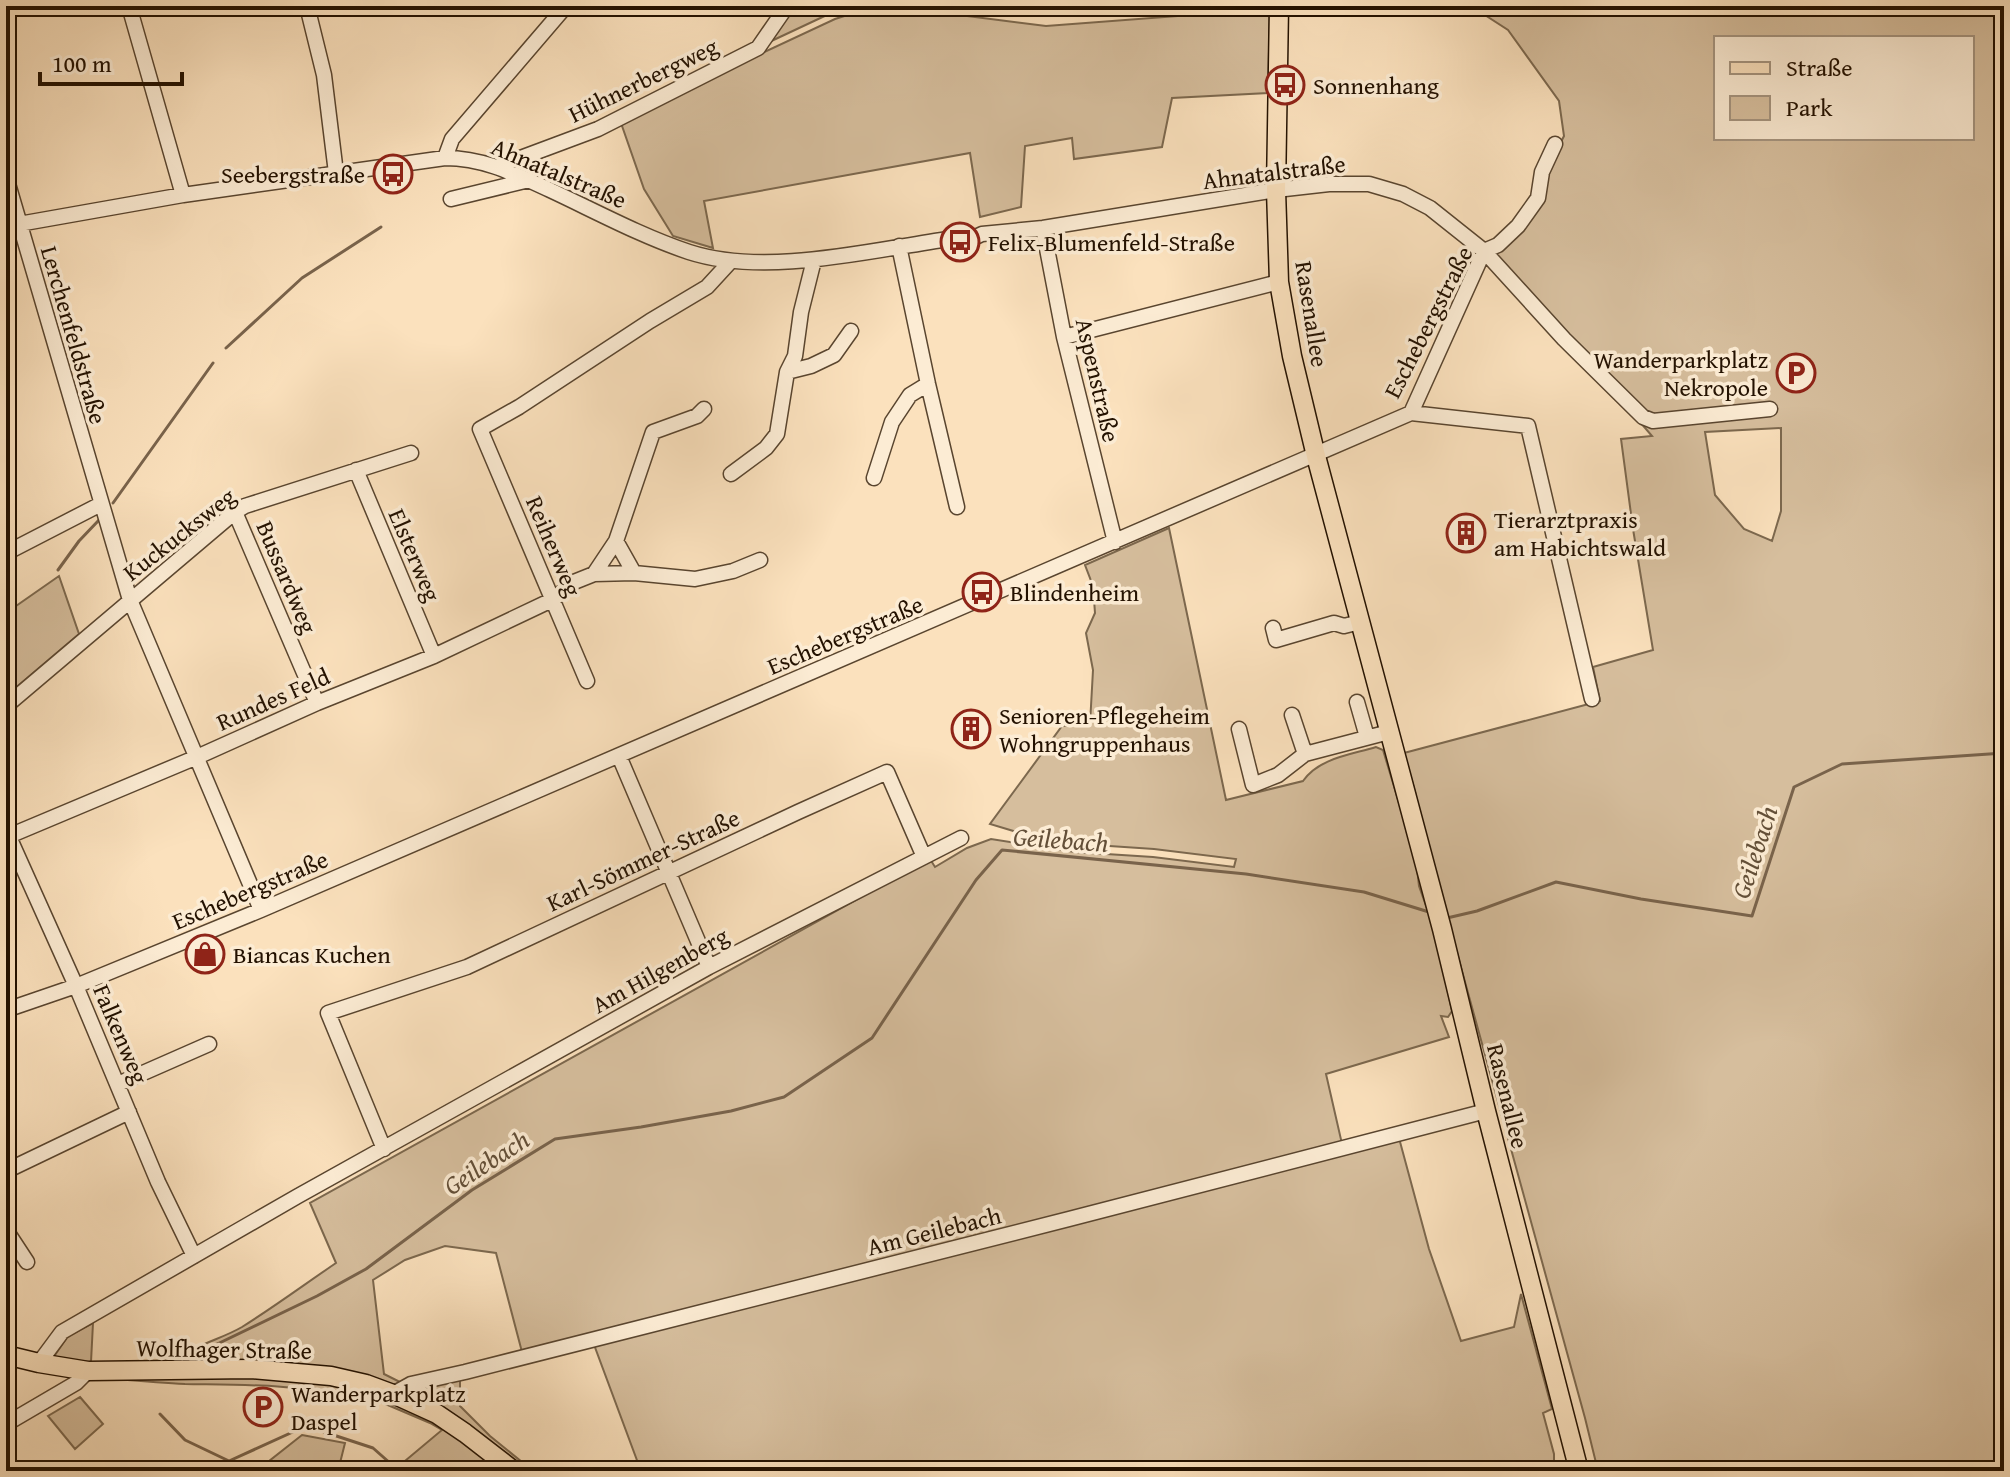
<svg xmlns="http://www.w3.org/2000/svg" width="2010" height="1477" viewBox="0 0 2010 1477" font-family="'Gentium Book Plus',serif">
  <style>
    .green { fill: #d6be9d; stroke: #7c684e; stroke-width: 2; fill-rule: evenodd }
    .lines { fill: none; stroke-linecap: round; stroke-linejoin: round }
    .stream { stroke: #79634b; stroke-width: 3 }
    .minor-casing { stroke: #59452f; stroke-width: 17 }
    .major-casing { stroke: #231100; stroke-width: 21 }
    .minor { stroke: #fcecd4; stroke-width: 14 }
    .major { stroke: #fbe1bd; stroke-width: 18 }
    .labels { text-anchor: middle; dominant-baseline: central; stroke-width: 7; stroke-linejoin: round; paint-order: stroke }
    .street-label { font-size: 24px; fill: #231100; stroke: #fcecd4 }
    .poi-label { font-size: 24px; fill: #231100; stroke: #fcecd4; text-anchor: start }
    .water-label { font-size: 26px; font-style: italic; fill: #634f38; stroke: #fcecd4 }
  </style>
  <rect width="100%" height="100%" fill="#fbe1bd"/>
  <filter id="stains"><feTurbulence type="fractalNoise" baseFrequency=".0025" numOctaves="4"/><feColorMatrix values="0 0 0 0 .2 0 0 0 0 .09 0 0 0 0 .02 0 0 0 .5 -.17"/></filter>
  <radialGradient id="worn" r=".72"><stop offset=".6" stop-color="#630" stop-opacity="0"/><stop offset="1" stop-color="#630" stop-opacity=".3"/></radialGradient>
  <path class="green" d="M790,6H846L765,44Z
    M1471,6H2004V1471H1598L1585,1418L1421,822L1415,792L1404,753L1600,701L1593,667L1653,650L1633,529L1621,439L1652,436L1496,254L1512,238L1564,136L1559,101L1508,30ZM1716,38H1972V138H1716ZM1781,428V511L1772,541L1744,529L1715,495L1705,432Z
    M1270,9L1268,93L1172,98L1162,147L1074,159L1072,138L1025,146L1021,207L980,217L970,153L704,201L713,248L673,236L644,189L621,123L760,54L835,19L860,11H928L1046,26Z
    M1169,528L1226,800L1303,781C1319,758 1350,755 1376,747L1383,750L1416,859L1419,886L1435,931L1452,1011L1448,1017L1441,1016L1449,1037L1326,1074L1342,1144L1399,1138L1429,1249L1461,1341L1514,1327L1521,1294L1552,1409L1543,1413L1554,1454V1471H641L590,1334L522,1352L496,1253L445,1246L405,1260L373,1280L384,1374L400,1382L399,1384L389,1385L176,1362C194,1344 220,1340 242,1327C274,1307 305,1284 336,1263L310,1203L930,859L935,867L967,848L991,839L1075,852L1153,857L1234,867L1236,859L1154,849L1050,842L990,824L1062,726L1090,724L1093,670L1086,633L1095,613L1093,586L1085,565Z
    M59,576L79,634L6,696V613Z
    M93,1323L91,1362L53,1358L68,1336Z
    M234,1376L321,1382L353,1390L354,1397C298,1384 242,1385 185,1384C162,1383 139,1381 116,1379Z
    M460,1379V1406L490,1436L533,1471H523L467,1427L414,1394L412,1391L420,1387Z
    M375,1395L432,1419L504,1471H393L442,1430L430,1423L369,1397Z
    M80,1397L103,1424L75,1449L48,1416Z
    M302,1435L345,1443L338,1471H233L269,1461Z"/>
  <g class="lines">
    <path class="stream" d="M226,348L302,278L381,227
      M113,503L213,363
      M58,570L79,541L99,520
      M1447,918L1477,911L1556,882L1641,899L1752,916L1794,787L1842,764L2004,753
      M184,1360L317,1296L366,1269L472,1190L555,1139L641,1127L731,1111L784,1097L872,1038L976,880L1002,850L1246,874L1364,892L1429,912
      M160,1414L185,1440L229,1461L306,1426L373,1448L399,1471"/>
    <defs>
      <path id="minor" d="M129,6L183,195
        M307,6L324,75L336,173
        M445,158L452,139L566,6
        M499,166L598,129L758,48L787,6
        M6,177L130,600L261,910
        M451,199L529,180
        M1043,228L1064,337L1115,542
        M6,230L19,224L183,195L445,158C484,158 515,174 550,190C595,211 641,236 689,252C766,277 871,250 949,239L961,241L969,240L982,234L1043,228L1276,190L1329,184H1369L1403,194L1430,208L1484,251L1564,339L1643,417L1653,421L1770,409
        M899,246L928,384L957,507
        M1064,337L1279,282
        M787,372L811,366L834,355L851,331
        M1411,413L1528,426L1592,699
        M356,470L434,656
        M731,474L766,448L777,434L787,372L795,356L801,312L814,260
        M874,478L892,422L910,395L928,384
        M235,512L317,703
        M616,541L634,573
        M6,553L101,504
        M594,574L616,541L653,432L697,416L704,409
        M1273,628L1276,640L1334,623L1344,626L1360,622
        M587,681L480,429L519,407L650,321L707,287L730,262
        M1357,702L1367,737
        M6,706L235,512L245,506L411,453
        M1292,715L1305,754
        M1239,729L1253,785L1278,775L1305,754L1389,732
        M619,756L709,967
        M6,830L76,986L158,1182L194,1256
        M9,836L197,757L317,703L434,656L554,599L574,582L594,574L634,573L695,579L733,571L760,560
        M6,1010L76,986L261,910L1411,413L1484,251L1498,245L1518,226L1538,198L1542,172L1555,144
        M118,1084L209,1044
        M384,1149L328,1013L467,967L798,812L887,772L924,857
        M6,1171L129,1112
        M6,1230L27,1262
        M39,1363L62,1332L298,1196L709,967L961,838
        M393,1394L411,1384L465,1372L1069,1219L1486,1111
        M6,1424L76,1383L88,1371"/>
      <path id="major" d="M1279,6L1276,190L1279,282L1292,356L1316,456L1442,929L1486,1111L1579,1471
        M6,1355L39,1363L88,1371L251,1369L331,1376L366,1384L393,1394L437,1414L465,1433L514,1471"/>
    </defs>
    <use href="#minor" class="minor-casing"/>
    <use href="#major" class="major-casing"/>
    <use href="#minor" class="minor"/>
    <use href="#major" class="major"/>
  </g>
  <defs>
    <symbol id="bus-ring" viewBox="-11 -11 22 22"><circle r="9.5" fill="#fcecd4" stroke="#8f2418" stroke-width="1.5"/><path d="M-5-6H5V4H4V6H2V4H-2V6H-4V4H-5ZM-3.5-4V0h7V-4ZM-3.5 1.2v1.5H-2V1.2ZM2 1.2v1.5H3.5V1.2Z" fill="#8f2418"/></symbol>
    <symbol id="parking-ring" viewBox="-11 -11 22 22"><circle r="9.5" fill="#fcecd4" stroke="#8f2418" stroke-width="1.5"/><path d="M-3.5-5.5H1a3.5 3.5 0 0 1 0 7H-1V5.5H-3.5ZM-1-3.4V-.6H.8a1.4 1.4 0 0 0 0-2.8Z" fill="#8f2418"/></symbol>
    <symbol id="building-ring" viewBox="-11 -11 22 22"><circle r="9.5" fill="#fcecd4" stroke="#8f2418" stroke-width="1.5"/><path d="M-4-6H4V6H1V3H-1V6H-4ZM-2.5-4.3h1.7v1.8h-1.7ZM.8-4.3h1.7v1.8H.8ZM-2.5-1h1.7V.8h-1.7ZM.8-1h1.7V.8H.8Z" fill="#8f2418"/></symbol>
    <symbol id="shop-ring" viewBox="-11 -11 22 22"><circle r="9.5" fill="#fcecd4" stroke="#8f2418" stroke-width="1.5"/><path d="M-5-2.5h2.3a2.7 3.5 0 0 1 5.4 0H5L5.5 6h-11ZM-1.5-2.5h3a1.5 2.3 0 0 0-3 0Z" fill="#8f2418"/></symbol>
  </defs>
  <g fill-rule="evenodd">
    <use href="#bus-ring" x="1263" y="63" width="44" height="44"/>
    <use href="#bus-ring" x="371" y="152" width="44" height="44"/>
    <use href="#bus-ring" x="938" y="220" width="44" height="44"/>
    <use href="#parking-ring" x="1774" y="351" width="44" height="44"/>
    <use href="#building-ring" x="1444" y="511" width="44" height="44"/>
    <use href="#bus-ring" x="960" y="570" width="44" height="44"/>
    <use href="#building-ring" x="949" y="707" width="44" height="44"/>
    <use href="#shop-ring" x="183" y="932" width="44" height="44"/>
    <use href="#parking-ring" x="241" y="1385" width="44" height="44"/>
  </g>
  <g class="labels">
    <g class="street-label">
      <text transform="translate(643 80) rotate(-26)">Hühnerbergweg</text>
      <text transform="translate(1274 172) rotate(-7)">Ahnatalstraße</text>
      <text transform="translate(559 173) rotate(23)">Ahnatalstraße</text>
      <text transform="translate(1312 314) rotate(81)">Rasenallee</text>
      <text transform="translate(1428 322) rotate(-63)">Eschebergstraße</text>
      <text transform="translate(74 335) rotate(74)">Lerchenfeldstraße</text>
      <text transform="translate(1098 380) rotate(77)">Aspenstraße</text>
      <text transform="translate(179 534) rotate(-38)">Kuckucksweg</text>
      <text transform="translate(554 546) rotate(67)">Reiherweg</text>
      <text transform="translate(415 555) rotate(67)">Elsterweg</text>
      <text transform="translate(287 577) rotate(67)">Bussardweg</text>
      <text transform="translate(845 635) rotate(-23)">Eschebergstraße</text>
      <text transform="translate(273 699) rotate(-24)">Rundes Feld</text>
      <text transform="translate(643 860) rotate(-25)">Karl-Sömmer-Straße</text>
      <text transform="translate(250 890) rotate(-23)">Eschebergstraße</text>
      <text transform="translate(660 970) rotate(-29)">Am Hilgenberg</text>
      <text transform="translate(121 1034) rotate(67)">Falkenweg</text>
      <text transform="translate(1508 1096) rotate(76)">Rasenallee</text>
      <text transform="translate(934 1231) rotate(-14)">Am Geilebach</text>
      <text transform="translate(224 1349) rotate(1)">Wolfhager Straße</text>
    </g>
    <g class="poi-label">
      <text x="1313" y="85">Sonnenhang</text>
      <text x="365" y="174" text-anchor="end">Seebergstraße</text>
      <text x="988" y="242">Felix-Blumenfeld-Straße</text>
      <text x="1768" y="359" text-anchor="end">Wanderparkplatz<tspan x="1768" dy="28">Nekropole</tspan></text>
      <text x="1494" y="519">Tierarztpraxis<tspan x="1494" dy="28">am Habichtswald</tspan></text>
      <text x="1010" y="592">Blindenheim</text>
      <text x="999" y="715">Senioren-Pflegeheim<tspan x="999" dy="28">Wohngruppenhaus</tspan></text>
      <text x="233" y="954">Biancas Kuchen</text>
      <text x="291" y="1393">Wanderparkplatz<tspan x="291" dy="28">Daspel</tspan></text>
    </g>
    <g class="water-label">
      <text transform="translate(1061 839) rotate(4)">Geilebach</text>
      <text transform="translate(1754 852) rotate(-72)">Geilebach</text>
      <text transform="translate(486 1162) rotate(-33)">Geilebach</text>
    </g>
  </g>
  <rect width="2010" height="1477" fill="none" stroke="#fbe1bd" stroke-width="32"/>
  <rect x="8" y="8" width="1994" height="1461" fill="none" stroke="#231100" stroke-width="4"/>
  <rect x="16" y="16" width="1978" height="1445" fill="none" stroke="#231100" stroke-width="2"/>
  <rect x="1714" y="36" width="260" height="104" fill="#fcecd4" stroke="#a5947f" stroke-width="2"/>
  <rect x="1730" y="62" width="40" height="12" fill="#fbe1bd" stroke="#a5947f" stroke-width="2"/>
  <text x="1786" y="76" font-size="24" fill="#231100">Straße</text>
  <rect x="1730" y="96" width="40" height="24" fill="#d6be9d" stroke="#a5947f" stroke-width="2"/>
  <text x="1786" y="116" font-size="24" fill="#231100">Park</text>
  <path d="M40 72v12h142v-12" fill="none" stroke="#231100" stroke-width="4"/>
  <text x="52" y="72" font-size="24" fill="#231100" stroke="#fcecd4" stroke-width="6" paint-order="stroke">100 m</text>
  <rect width="100%" height="100%" filter="url(#stains)"/>
  <rect width="100%" height="100%" fill="url(#worn)"/>
</svg>
